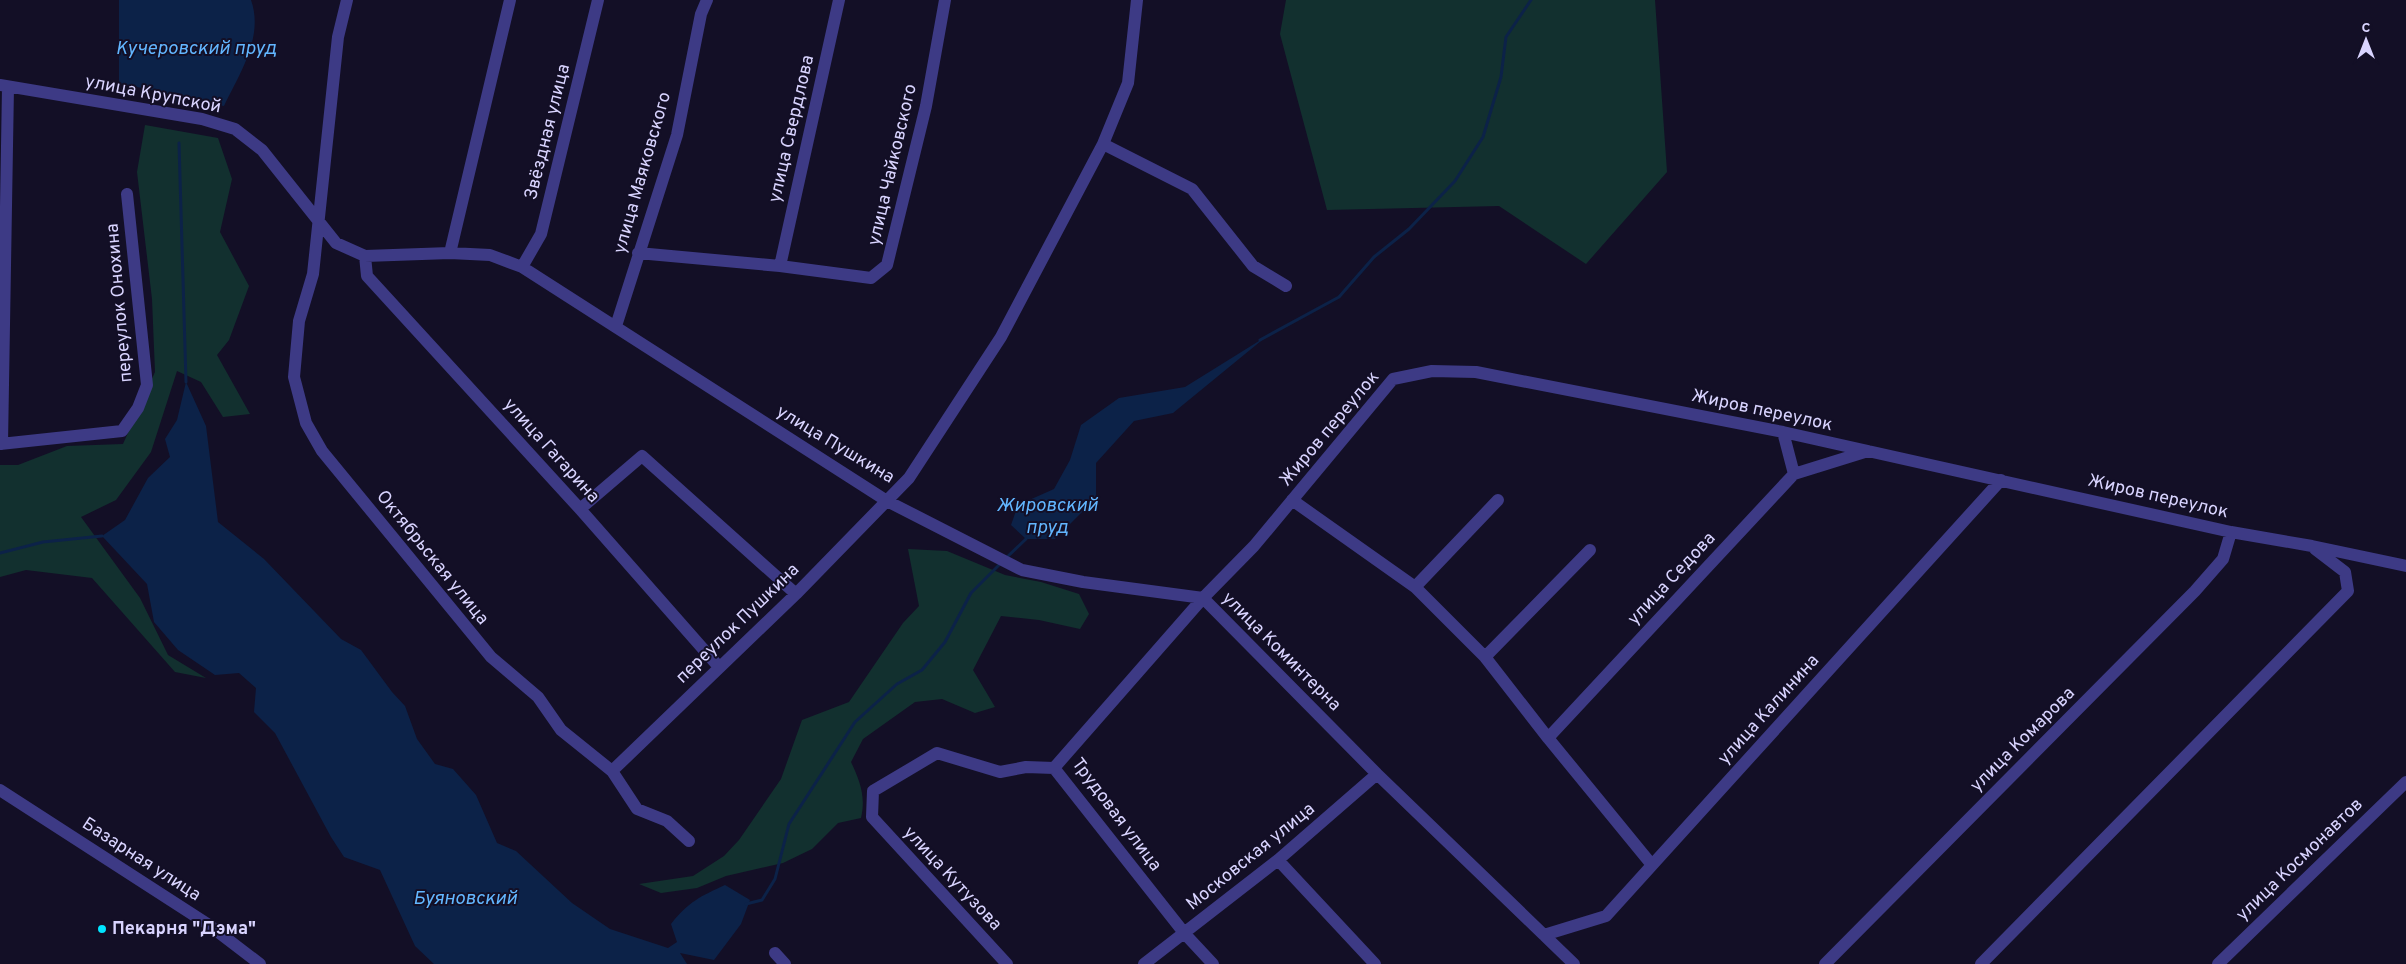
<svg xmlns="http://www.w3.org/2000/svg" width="2406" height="964" viewBox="0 0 2406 964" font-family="Overpass,sans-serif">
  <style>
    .green { fill: #12302f }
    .water { fill: #0c2248 }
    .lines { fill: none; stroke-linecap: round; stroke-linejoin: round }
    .stream { stroke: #0c2248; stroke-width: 3 }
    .minor { stroke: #3d3a85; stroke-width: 12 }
    .poi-dot { fill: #00e5ff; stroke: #130f26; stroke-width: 2 }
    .labels { text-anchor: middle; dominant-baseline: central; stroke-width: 4; stroke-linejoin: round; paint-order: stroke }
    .street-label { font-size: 18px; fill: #d9d4ff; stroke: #130f26 }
    .poi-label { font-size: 18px; font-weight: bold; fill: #d9d4ff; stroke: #130f26; text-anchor: start }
    .water-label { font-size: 19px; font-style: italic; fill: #62b6ff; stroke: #130f26 }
  </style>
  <rect width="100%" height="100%" fill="#130f26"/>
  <path class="green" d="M1286,0H1655L1667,172L1586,264L1499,206L1327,210L1280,34Z
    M145,125L218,138L232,179L220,232L249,286L229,340L217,355L250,414L223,417L201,382L177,371L151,452L116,500L81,517L140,598L168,655L206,678L175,672L92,578L26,570L0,577V465H18L67,446L123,444L155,372L152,299L137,172Z
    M908,549L947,551L1005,575L1041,582L1079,594L1089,614L1080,629L1039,620L1001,616L973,670L995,707L975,713L942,699L915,702L863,739L851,762C860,781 866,797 861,818L838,823L812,849L783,863L726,876L697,888L661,893L639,884L693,876L724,856L739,840L781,779L802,720L849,702L903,623L919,606Z"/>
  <path class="water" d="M119,0H251C264,37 240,73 224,106L119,83Z
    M1267,336L1173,413L1134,421L1096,463V498L1055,539H1026L1011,525L1018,505L1054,489L1070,460L1081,425L1119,398L1185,387Z
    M186,382L206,426L218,522L264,559L341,639L361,650L392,692L405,706L417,739L435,764L453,769L476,795L497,843L516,851L572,903L610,929L668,948L677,942L671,924C688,902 701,896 725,885L750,900L741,924L714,960L680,953L687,964H434L415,946L380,870L344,857L331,837L275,733L254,712L256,688L239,673L215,675L178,650L154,622L147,584L102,536L125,520L148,478L170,457L165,439L177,420Z"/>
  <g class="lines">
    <path class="stream" d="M176,96V102
      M179,143L186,382
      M1260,340L1339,297L1374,257L1409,229L1455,181L1483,137L1501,77L1506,37L1531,0
      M0,553L43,542L102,536
      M1006,558L1026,539
      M746,904L762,900L775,879L789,824L855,722L897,684L922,670L945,642L971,593L1000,564"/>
    <path class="minor" d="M347,0L338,37L313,274L299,321L294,377L306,423L322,451L491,657L538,697L561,730L612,771L637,809L667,821L689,841
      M0,85L202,119L235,129L262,150L336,243L365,256L450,253L490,255L522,267L887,501L1022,570L1083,582L1203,598L1377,774L1574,964
      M1103,144L1192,189L1253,266L1286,286
      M450,253L510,0
      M638,253L780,266L871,278L887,265L926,106L945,0
      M365,256L367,276L580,509L719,667
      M780,266L839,0
      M522,267L541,234L598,0
      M616,326L677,135L701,14L707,0
      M0,444L122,431L138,408L147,385L127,194
      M2,444L8,87
      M1794,474L1868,451
      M1292,500L1415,587L1485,657L1548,738L1652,865
      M580,509L642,456L796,594
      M1415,587L1498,500
      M1485,657L1590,550
      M1548,738L1794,474L1783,432
      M1054,768L1203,598L1254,546L1393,379L1432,371L1476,372L1783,432L2231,532L2312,546L2406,566
      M1054,768L1185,934L1213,964
      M612,771L796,594L909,478L1001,337L1103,144L1128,83L1137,0
      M0,790L209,925L260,964
      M1278,860L1375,964
      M1544,935L1606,916L2001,480
      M775,953L785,964
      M1007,964L872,817L873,791L937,753L1000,772L1026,767L1054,768
      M1144,964L1278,860L1377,774
      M1825,964L2195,591L2223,559L2231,532
      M1981,964L2348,591L2345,572L2315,549
      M2218,964L2406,782"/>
  </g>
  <circle class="poi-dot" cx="102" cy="929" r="5"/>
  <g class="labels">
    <g class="street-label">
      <text transform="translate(153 95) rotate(11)">улица Крупской</text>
      <text transform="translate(792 129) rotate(-77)">улица Свердлова</text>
      <text transform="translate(548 132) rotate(-76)">Звёздная улица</text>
      <text transform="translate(893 165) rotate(-77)">улица Чайковского</text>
      <text transform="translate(643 173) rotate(-74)">улица Маяковского</text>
      <text transform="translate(120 303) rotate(-95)">переулок Онохина</text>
      <text transform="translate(1762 411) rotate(12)">Жиров переулок</text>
      <text transform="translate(1330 429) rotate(-50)">Жиров переулок</text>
      <text transform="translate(835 445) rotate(31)">улица Пушкина</text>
      <text transform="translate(551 451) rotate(48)">улица Гагарина</text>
      <text transform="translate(2158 497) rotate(13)">Жиров переулок</text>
      <text transform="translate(432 558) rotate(51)">Октябрьская улица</text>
      <text transform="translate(1672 579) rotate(-47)">улица Седова</text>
      <text transform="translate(738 624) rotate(-44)">переулок Пушкина</text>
      <text transform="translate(1281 652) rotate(45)">улица Коминтерна</text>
      <text transform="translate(1769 710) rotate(-48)">улица Калинина</text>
      <text transform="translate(2023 740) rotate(-45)">улица Комарова</text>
      <text transform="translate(1116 815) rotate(53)">Трудовая улица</text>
      <text transform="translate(1251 857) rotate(-39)">Московская улица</text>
      <text transform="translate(141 860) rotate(33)">Базарная улица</text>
      <text transform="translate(2300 860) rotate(-44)">улица Космонавтов</text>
      <text transform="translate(952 879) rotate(47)">улица Кутузова</text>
    </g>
    <g class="poi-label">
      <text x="112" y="929">Пекарня "Дэма"</text>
    </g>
    <g class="water-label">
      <text x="196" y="49">Кучеровский пруд</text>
      <text x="1047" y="506">Жировский<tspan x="1047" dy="22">пруд</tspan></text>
      <text x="465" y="899">Буяновский</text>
    </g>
  </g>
  <g transform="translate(2366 40)" stroke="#130f26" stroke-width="4" paint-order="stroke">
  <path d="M0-4L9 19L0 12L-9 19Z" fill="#d9d4ff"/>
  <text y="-8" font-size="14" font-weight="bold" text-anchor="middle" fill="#d9d4ff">С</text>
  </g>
</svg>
